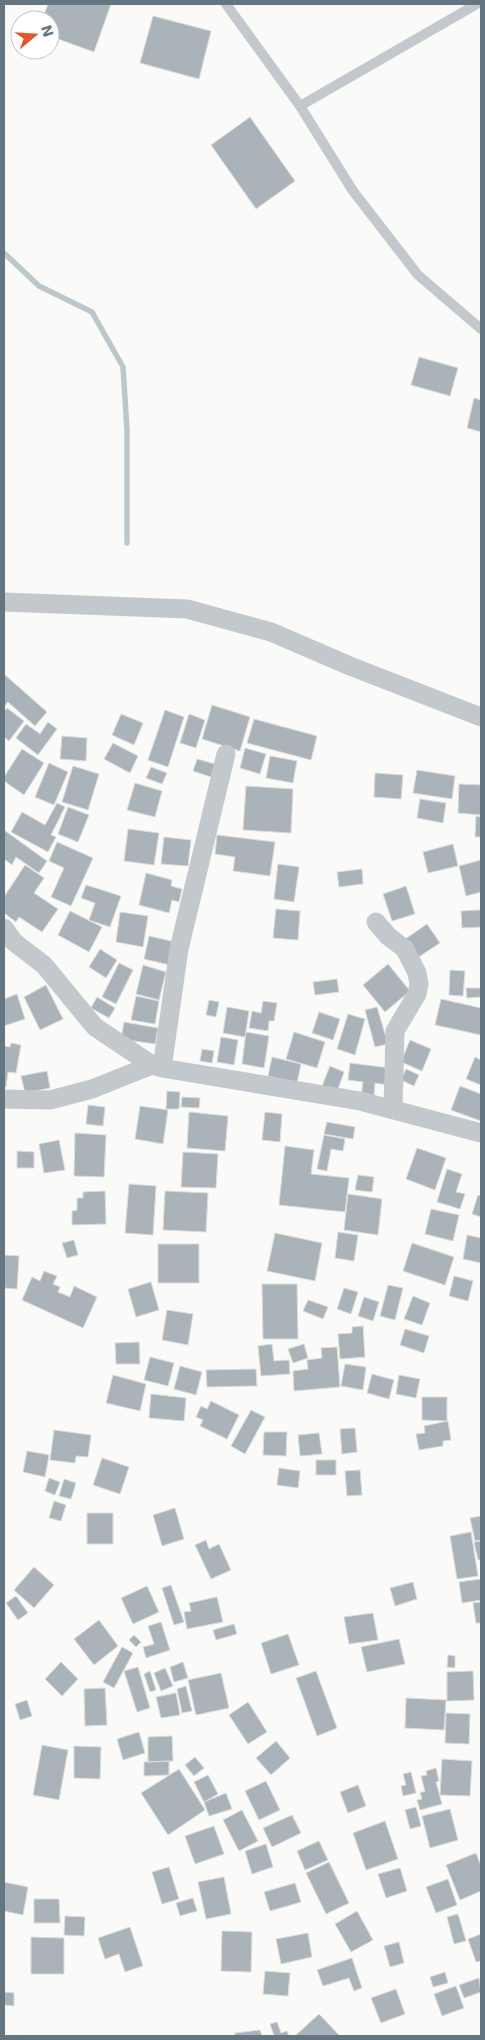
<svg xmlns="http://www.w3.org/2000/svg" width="485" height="2040" viewBox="0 0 485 2040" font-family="'DejaVu Sans',sans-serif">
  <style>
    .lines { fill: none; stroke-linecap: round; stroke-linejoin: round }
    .stream { stroke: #bbc7cb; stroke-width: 5.5 }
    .building { fill: #aab3b9; stroke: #dcdcda }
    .service { stroke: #c3c8cc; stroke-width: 10 }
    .minor { stroke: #c3c8cc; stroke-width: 19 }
  </style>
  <rect width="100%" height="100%" fill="#fafaf8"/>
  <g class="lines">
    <path class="stream" d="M4,253L39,286L92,312L123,367L127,430V543"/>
  </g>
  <path class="building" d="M48,4H111L94,52L50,36V20H42Z
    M153,16L211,31L199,79L140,63Z
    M250,117L295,181L256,209L211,145Z
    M419,357L458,368L450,396L411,385Z
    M474,398L481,400V432L467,428Z
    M4,674L47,712L35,726L8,702L4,707Z
    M212,705L250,717L240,751L202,739Z
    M7,708L24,721L9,741L4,737V712Z
    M165,710L184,717L168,767L148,760Z
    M121,714L143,723L134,745L112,735Z
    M189,714L205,720L196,748L180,743Z
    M254,719L317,736L311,760L247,743Z
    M48,722L57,729L38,755L16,738L26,724L40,734Z
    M62,736L87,738L86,761L60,759Z
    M113,743L138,756L130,773L104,759Z
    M245,748L266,754L260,774L240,768Z
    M22,749L44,763L24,795L4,781V777Z
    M270,756L297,761L293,783L266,778Z
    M197,759L215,764L211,777L193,771Z
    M49,763L68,772L54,805L35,797Z
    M73,766L99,774L88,810L62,802Z
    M151,767L167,773L162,784L146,778Z
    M417,770L455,776L452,799L413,793Z
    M375,773L403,775L401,799L374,797Z
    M135,783L162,791L155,817L127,810Z
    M459,784L481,785V815L458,813Z
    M246,786L293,789L291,833L243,830Z
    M420,799L446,803L443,823L417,818Z
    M57,803L65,807L51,835L56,837L48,852L11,832L22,812L45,825Z
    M68,807L89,815L78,842L58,834Z
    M476,816L481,817V837H475Z
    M128,829L159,833L154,865L124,861Z
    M4,830L47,861L39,873L16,857L12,865L4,859Z
    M217,835L275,842L270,876L233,871L235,857L215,854Z
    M164,837L191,840L188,866L161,864Z
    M57,842L93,858L71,906L51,897L64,868L49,861Z
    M453,844L458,866L428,873L423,852Z
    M481,860V892L466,896L459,866Z
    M278,864L299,867L294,902L274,899Z
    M25,865L44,878L34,893L58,909L42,932L19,917L16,922L4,913V897Z
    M362,869L363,884L339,887L337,872Z
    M146,873L172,880L171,886L182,889L179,902L172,900L169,913L139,905Z
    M86,885L121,896L110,927L89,920L95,903L81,898Z
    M406,886L415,914L392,921L383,894Z
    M276,909L300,911L298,940L273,938Z
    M481,910V927L462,928L461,911Z
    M70,911L102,927L89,952L58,935Z
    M120,912L148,916L143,947L116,942Z
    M427,924L440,943L417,958L404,940Z
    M149,936L175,942L170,965L144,959Z
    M100,949L117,960L106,978L89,967Z
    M119,963L133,970L116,1004L102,997Z
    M388,964L410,991L385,1012L363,985Z
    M143,965L166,972L159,1000L136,994Z
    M450,970L465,971L463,996L449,995Z
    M337,979L339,992L315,995L313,982Z
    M46,985L63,1019L40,1030L24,997Z
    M466,988H481V997L467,998Z
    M17,994L25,1019L4,1026V999Z
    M136,996L159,1001L155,1024L131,1020Z
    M97,997L115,1008L109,1018L91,1008Z
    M441,999L481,1008V1035L435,1025Z
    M209,1000L219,1002L216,1017L206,1015Z
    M263,1001L277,1003L274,1021H269L268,1031L249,1028L252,1011L261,1013Z
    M227,1007L249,1011L245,1037L223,1033Z
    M377,1007L388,1044L375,1047L365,1010Z
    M319,1012L340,1019L333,1040L312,1033Z
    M348,1014L365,1019L355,1055L337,1049Z
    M124,1022L158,1028L155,1044L121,1039Z
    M246,1032L269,1036L264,1068L242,1064Z
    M294,1032L325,1042L317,1068L286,1059Z
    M221,1037L238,1040L234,1065L217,1062Z
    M410,1040L431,1049L422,1071L401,1062Z
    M11,1043L21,1045L16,1073L8,1072L6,1087H4V1046L10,1047Z
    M202,1049L214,1051L212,1063L200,1061Z
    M272,1057L301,1064L297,1083L268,1076Z
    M475,1057L481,1060V1085L466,1079Z
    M350,1063L390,1068L388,1085L375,1083L374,1097L361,1096L363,1082L348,1080Z
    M330,1066L344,1072L337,1092L322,1086Z
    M406,1069L419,1075L414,1086L401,1080Z
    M47,1071L50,1088L25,1093L21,1076Z
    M460,1086L481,1094V1121L451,1110Z
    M167,1091L180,1092L179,1109H166Z
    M182,1097L200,1098L199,1108L181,1107Z
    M88,1105L105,1107L103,1126L86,1124Z
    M140,1106L168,1110L163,1144L135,1139Z
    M189,1112L228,1116L225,1151L187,1148Z
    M265,1112L282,1114L280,1142L262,1140Z
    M327,1122L355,1127L353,1139L324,1134Z
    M75,1133L106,1135L104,1177L74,1176Z
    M324,1135L345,1139L343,1151L331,1149L327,1171L317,1169Z
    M59,1140L65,1170L44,1173L39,1144Z
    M285,1146L314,1150L311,1174L349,1178L345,1212L279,1205Z
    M417,1148L446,1158L435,1190L406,1179Z
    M17,1151L34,1152V1168H17Z
    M183,1152L218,1154L216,1188L181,1187Z
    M447,1169L462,1174L456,1192L465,1194L460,1209L437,1202Z
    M358,1175L374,1177L372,1192L355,1190Z
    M129,1184L156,1186L153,1235L125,1233Z
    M105,1191L106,1224L72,1225V1211L77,1210V1198H83V1192Z
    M165,1191L208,1193L206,1232L163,1230Z
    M348,1194L382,1199L378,1235L344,1230Z
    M478,1195L481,1196V1217L472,1214Z
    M431,1209L459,1215L453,1241L425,1234Z
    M338,1232L358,1235L354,1261L335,1258Z
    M275,1233L322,1243L315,1281L267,1271Z
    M467,1235L481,1238V1263L463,1259Z
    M74,1240L78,1255L67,1258L62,1243Z
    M412,1243L454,1257L445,1285L403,1271Z
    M158,1244H199V1283H158Z
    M4,1255L19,1256L17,1289L4,1288Z
    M44,1271L57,1276L53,1284L60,1287L58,1292L70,1297L74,1286L97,1297L83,1328L22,1300L32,1277L40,1281Z
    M454,1276L473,1281L468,1301L449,1296Z
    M151,1282L159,1310L136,1317L128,1289Z
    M262,1284H297L298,1339H263Z
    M388,1285L403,1288L395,1320L380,1316Z
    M344,1288L358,1292L351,1314L337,1309Z
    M413,1296L430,1303L422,1325L404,1319Z
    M364,1297L379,1302L373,1321L358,1316Z
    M308,1300L328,1307L323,1319L303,1311Z
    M167,1310L193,1314L188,1345L162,1340Z
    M363,1326L365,1357L340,1359L338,1334L352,1333V1327Z
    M405,1329L429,1336L424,1353L400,1345Z
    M139,1342L140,1364H116L115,1343Z
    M272,1344L274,1361L289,1360L290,1374L261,1376L258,1346Z
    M304,1344L308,1358L293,1363L288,1349Z
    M337,1347L340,1387L294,1391L293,1371L308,1369L307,1360L322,1358L321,1348Z
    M150,1357L174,1363L168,1386L144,1380Z
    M345,1364L366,1367L363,1390L341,1386Z
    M180,1366L202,1372L196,1395L174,1389Z
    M256,1369L257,1386L207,1387L206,1370Z
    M372,1374L394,1380L389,1399L367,1393Z
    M113,1375L146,1384L140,1411L106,1403Z
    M399,1375L420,1379L416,1398L396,1394Z
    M151,1394L186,1398L184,1421L149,1418Z
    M422,1397H447V1421L422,1420Z
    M211,1401L239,1415L227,1439L200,1426L203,1420L196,1417L201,1406L207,1409Z
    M251,1410L265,1417L245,1454L231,1446Z
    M448,1421L451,1440L443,1441V1446L419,1450L416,1434L425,1433L424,1426Z
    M355,1428L357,1452L342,1454L340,1429Z
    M54,1430L91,1435L88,1457L76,1456L75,1463L50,1460Z
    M264,1432H287L286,1456L263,1455Z
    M319,1433L322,1454L300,1456L298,1435Z
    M27,1451L49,1455L45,1477L23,1472Z
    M102,1458L129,1467L120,1494L93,1485Z
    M316,1460H336V1475H316Z
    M279,1468L300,1471L298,1488L277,1485Z
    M360,1470L362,1495L347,1496L345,1471Z
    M49,1478L60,1482L55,1495L45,1491Z
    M64,1479L76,1483L71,1499L59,1496Z
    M54,1501L66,1505L61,1521L49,1518Z
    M175,1508L184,1539L162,1546L153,1515Z
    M87,1513H113V1544H87Z
    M481,1516V1540L475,1541L470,1518Z
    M471,1532L478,1576L457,1579L450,1536Z
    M206,1540L209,1549L219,1544L231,1570L211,1579L195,1545Z
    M481,1541V1560H478L474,1542Z
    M34,1567L54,1585L34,1608L14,1590Z
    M481,1579V1600L462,1603L459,1582Z
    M413,1582L417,1599L395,1606L390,1588Z
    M171,1585L184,1622L174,1625L162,1588Z
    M147,1586L159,1612L133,1624L121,1598Z
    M16,1596L28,1613L18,1620L6,1603Z
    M217,1597L223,1622L187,1629L184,1612L191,1611L189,1603Z
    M481,1602V1623H476L473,1603Z
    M373,1613L378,1640L349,1644L344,1617Z
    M99,1620L118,1646L94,1665L74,1639Z
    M161,1622L170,1650L146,1658L143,1647L154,1644L148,1626Z
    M234,1624L237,1634L216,1640L213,1630Z
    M288,1634L299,1665L271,1674L261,1643Z
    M134,1635L141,1642L136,1647L129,1640Z
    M399,1639L405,1664L367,1672L361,1647Z
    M122,1647L133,1653L114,1688L103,1682Z
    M448,1655L455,1656V1668L447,1667Z
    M61,1662L78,1679L62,1696L45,1679Z
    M183,1662L188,1678L174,1682L170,1667Z
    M138,1667L150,1708L137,1712L124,1671Z
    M165,1668L173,1686L161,1691L154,1673Z
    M150,1671L156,1690L150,1692L144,1674Z
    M316,1671L337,1728L317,1736L296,1678Z
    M473,1671L474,1700L447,1701V1672Z
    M221,1673L229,1708L196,1715L188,1680Z
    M186,1686L192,1711L182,1713L177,1689Z
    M105,1688L107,1725L85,1726L84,1689Z
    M176,1693L180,1715L161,1718L156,1697Z
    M406,1698L446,1700L444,1730L405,1728Z
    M27,1700L32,1716L20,1720L15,1704Z
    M248,1702L267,1732L248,1744L229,1715Z
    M446,1713L470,1714L469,1744L445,1743Z
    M139,1732L145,1753L123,1760L117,1739Z
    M172,1736L173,1761L148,1762V1737Z
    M276,1741L290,1758L271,1775L256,1758Z
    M42,1745L68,1750L59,1800L33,1795Z
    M74,1746L101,1747L100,1779L74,1778Z
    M195,1757L204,1768L194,1776L185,1765Z
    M442,1759L472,1761L470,1796L440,1795Z
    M169,1761V1775L144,1776V1762Z
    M436,1768L439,1781L436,1782L442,1804L420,1810L417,1800L422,1799L420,1793L425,1791L421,1776L427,1775L426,1771Z
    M179,1769L205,1810L168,1835L141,1793Z
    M411,1772L416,1793L403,1796L401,1786L406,1785L403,1774Z
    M208,1775L218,1794L204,1802L194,1782Z
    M266,1781L280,1810L259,1820L245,1791Z
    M358,1785L366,1806L348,1813L340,1792Z
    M226,1793L232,1809L209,1816L204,1802Z
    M416,1807L421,1826L410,1829L405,1810Z
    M450,1809L458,1840L430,1848L422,1816Z
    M242,1810L258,1841L239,1851L223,1820Z
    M292,1815L301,1833L272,1847L263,1828Z
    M385,1821L398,1859L366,1870L353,1833Z
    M214,1826L224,1854L195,1864L185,1836Z
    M319,1841L328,1860L305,1870L297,1851Z
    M266,1844L273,1867L252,1874L245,1851Z
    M476,1853L481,1866V1891L460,1900L446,1865Z
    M329,1862L349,1903L326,1914L306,1873Z
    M169,1867L179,1899L162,1904L152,1872Z
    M400,1868L407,1891L386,1898L378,1874Z
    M224,1877L231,1914L206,1919L198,1882Z
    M448,1879L457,1905L436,1913L426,1887Z
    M4,1882L28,1887L23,1915L4,1911Z
    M295,1883L301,1902L270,1911L264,1892Z
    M193,1898L197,1911L180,1916L176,1903Z
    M34,1899H59L60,1923H34Z
    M357,1911L373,1940L351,1952L335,1924Z
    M458,1914L466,1941L454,1944L447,1917Z
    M65,1916L85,1917L84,1936L64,1935Z
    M130,1927L143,1966L125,1972L119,1954L105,1959L98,1938Z
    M222,1931L252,1932L251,1972L221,1971Z
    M308,1933L312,1957L281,1964L276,1939Z
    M481,1934V1961L476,1962L468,1939Z
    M31,1937L64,1938V1974H31Z
    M399,1942L404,1963L390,1967L384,1946Z
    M352,1958L362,1988L354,1991L349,1978L323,1986L317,1970Z
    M265,1971L290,1973L288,1996L263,1994Z
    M445,1972L448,1983L433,1987L430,1977Z
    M479,1978L481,1992L464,1998L459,1985Z
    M456,1986L464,2008L442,2016L434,1994Z
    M396,1989L405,2014L381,2023L371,1998Z
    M4,1992L14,1993V2006L4,2005Z
    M319,2014L340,2036H295Z
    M277,2022L281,2033L287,2031L289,2036H274L270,2024Z
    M260,2030L262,2036H235V2033Z"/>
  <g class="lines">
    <path class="service" d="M226,4L300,106
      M477,4L300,106L353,191L418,275L481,329"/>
    <path class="minor" d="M4,602L187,609L271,632L350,666L481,717
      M376,922L388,936L405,949L417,973L419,984L417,994L395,1031L393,1110
      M4,928L14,942L44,965L95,1027L152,1065L162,1068L360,1101L481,1133
      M162,1068L179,949L226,754
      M4,1099L50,1100L92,1089L152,1065"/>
  </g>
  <rect width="485" height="2040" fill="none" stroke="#657683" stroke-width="10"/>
  <g transform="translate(35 35) rotate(72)"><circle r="24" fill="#ffffff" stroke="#c1c8cd"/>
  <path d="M0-4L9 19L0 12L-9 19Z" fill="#e4572e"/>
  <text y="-8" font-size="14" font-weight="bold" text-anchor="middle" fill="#657683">N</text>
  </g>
</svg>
